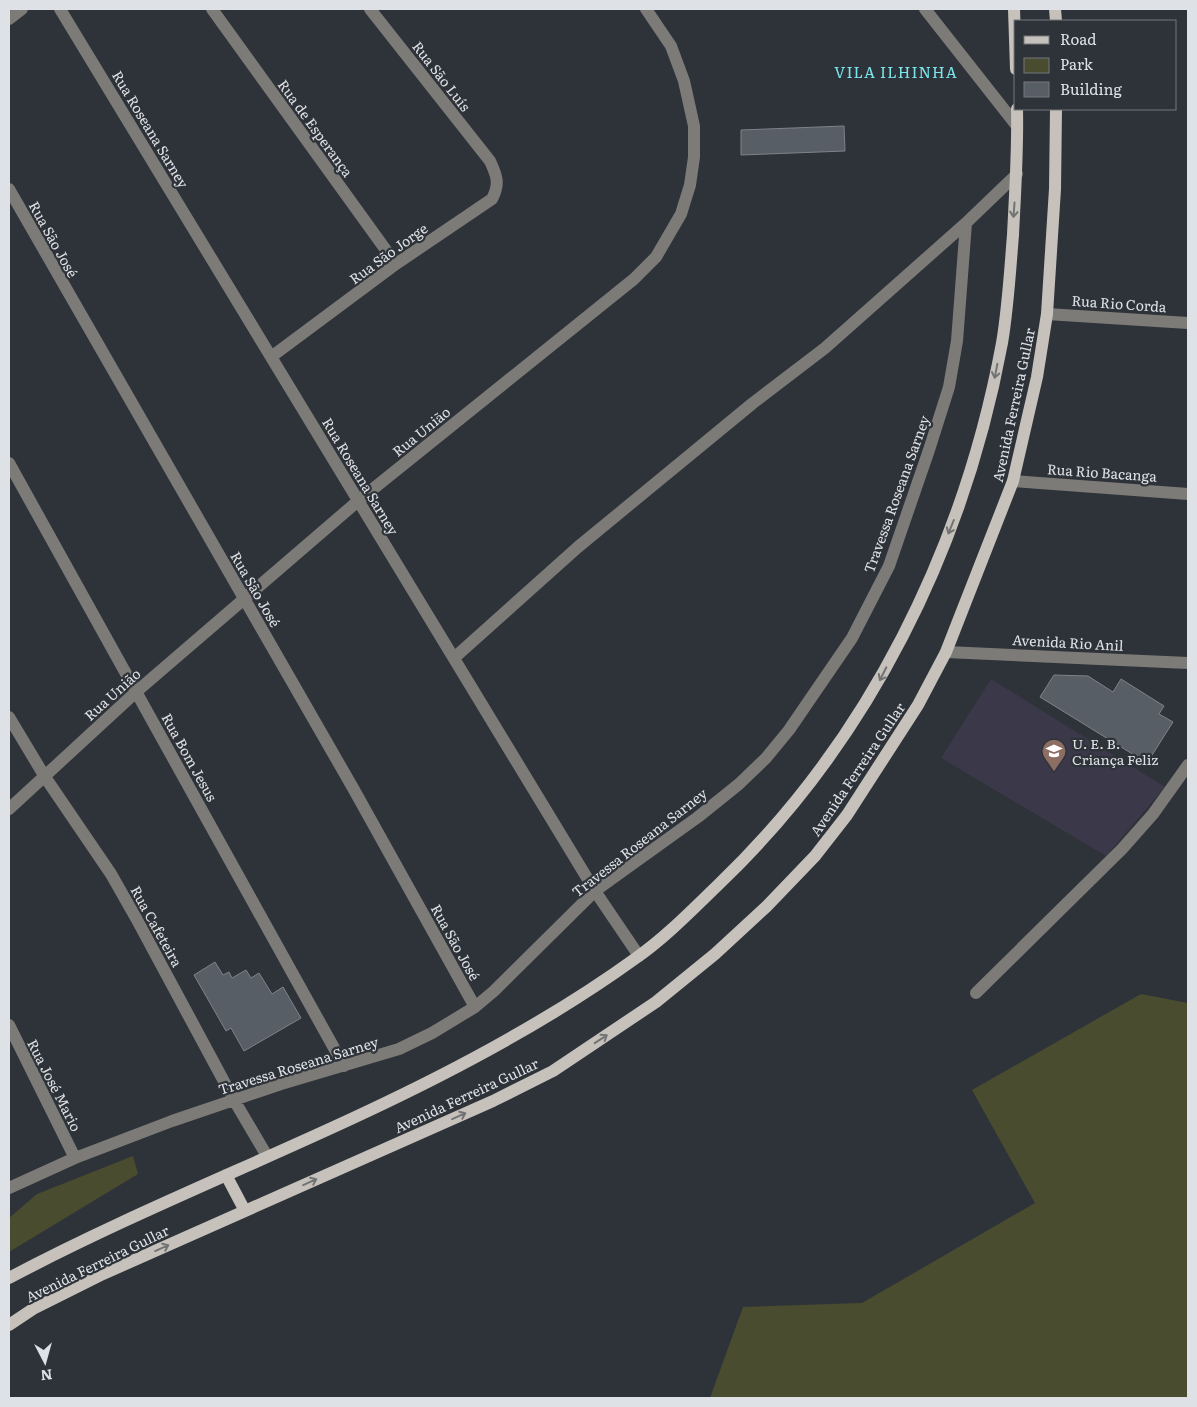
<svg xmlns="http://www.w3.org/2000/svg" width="1197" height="1407" viewBox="0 0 1197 1407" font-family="Literata,serif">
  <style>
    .education { fill: #3b3849 }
    .green { fill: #494c2f }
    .building { fill: #585e65; stroke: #7e838b }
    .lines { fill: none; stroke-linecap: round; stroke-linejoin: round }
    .minor { stroke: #7d7b77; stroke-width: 12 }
    .major { stroke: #c6c2bb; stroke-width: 12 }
    .oneway { stroke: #727374 }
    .labels { text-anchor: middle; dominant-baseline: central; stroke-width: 4.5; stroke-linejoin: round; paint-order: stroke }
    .street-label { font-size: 14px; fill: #dee1e5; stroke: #2e3339 }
    .poi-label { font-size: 14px; fill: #dee1e5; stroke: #2e3339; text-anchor: start }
    .neighbourhood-label { font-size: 15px; letter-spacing: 1px; fill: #7ae6ec; stroke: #2e3339 }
  </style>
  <rect width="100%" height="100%" fill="#2e3339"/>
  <path class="education" d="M991,679L1165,787L1106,856L941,758Z"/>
  <path class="green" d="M1141,994L1188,1003V1398H710L743,1307L862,1303L1035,1203L972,1090Z
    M133,1156L138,1174L9,1252V1218L37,1194Z"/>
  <path class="building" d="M844,126L845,151L741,155V130Z
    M1054,675L1088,676L1113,692L1121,679L1164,706L1159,714L1173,722L1147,763L1040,697Z
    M215,962L223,975L229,972L232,978L246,970L251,978L259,973L272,994L283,987L301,1018L244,1051L231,1028L226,1031L194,975Z"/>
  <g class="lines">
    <path class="minor" d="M60,9L595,891L639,956
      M212,9L396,264
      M925,9L1017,126
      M9,19L22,9
      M9,189L353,788L475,1007
      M1047,314L1188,323
      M271,357L396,264L492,199C500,184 497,176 490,161L370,9
      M9,463L344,1066
      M1013,481L1188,494
      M946,652L1188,663
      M454,658L578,547L753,403L825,348L966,223L1017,174
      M9,717L45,777L111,874L136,918L234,1100L267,1156
      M9,809L136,692L358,501L634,279L656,257L681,214L690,185L694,157V126L684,81L671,46L646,9
      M976,993L1122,849L1153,814L1188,765
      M9,1025L75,1158
      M9,1188L75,1158L172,1121L281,1084L399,1049L432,1033L475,1007L494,991L595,891L698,817L739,784L766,758L789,730L852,638L889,566L929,450L949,387L957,341L966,223"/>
    <path class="major" d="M1014,9L1016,69
      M1055,9L1056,21
      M226,1175L245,1211
      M9,1278C160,1198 321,1140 472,1059C528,1029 585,995 636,958C666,937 692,910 718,885C869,741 964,548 1002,343C1008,308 1010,271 1013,235C1015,193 1018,151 1017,109
      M9,1325L33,1309L103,1274L493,1101L553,1071L656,1002L715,954L766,907L815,856L847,815L918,705L946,652L1013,481L1037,377L1047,314L1055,189L1056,109"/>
  </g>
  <defs><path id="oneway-shaft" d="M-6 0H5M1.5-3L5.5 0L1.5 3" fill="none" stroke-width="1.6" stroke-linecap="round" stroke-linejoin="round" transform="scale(1.25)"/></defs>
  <g class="oneway">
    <use href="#oneway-shaft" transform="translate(1014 210) rotate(94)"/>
    <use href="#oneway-shaft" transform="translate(996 371) rotate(101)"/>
    <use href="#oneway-shaft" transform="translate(951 527) rotate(112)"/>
    <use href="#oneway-shaft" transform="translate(883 674) rotate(117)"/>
    <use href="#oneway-shaft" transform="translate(601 1039) rotate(-33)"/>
    <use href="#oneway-shaft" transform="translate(459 1116) rotate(-24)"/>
    <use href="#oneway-shaft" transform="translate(310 1182) rotate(-24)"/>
    <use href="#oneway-shaft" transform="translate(162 1248) rotate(-24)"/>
  </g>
  <defs>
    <symbol id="school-pin" viewBox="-11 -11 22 30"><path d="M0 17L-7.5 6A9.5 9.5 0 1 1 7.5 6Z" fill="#8d6e63" stroke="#2e3339"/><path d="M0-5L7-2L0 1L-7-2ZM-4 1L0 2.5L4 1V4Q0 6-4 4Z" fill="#fff"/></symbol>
  </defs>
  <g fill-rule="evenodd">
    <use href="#school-pin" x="1040" y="737" width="28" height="38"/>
  </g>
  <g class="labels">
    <g class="street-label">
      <text transform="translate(442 76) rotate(52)">Rua São Luís</text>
      <text transform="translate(316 128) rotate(54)">Rua de Esperança</text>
      <text transform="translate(151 129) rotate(59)">Rua Roseana Sarney</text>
      <text transform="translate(54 239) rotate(61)">Rua São José</text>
      <text transform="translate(388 253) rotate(-36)">Rua São Jorge</text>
      <text transform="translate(1119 303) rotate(4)">Rua Rio Corda</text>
      <text transform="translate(1013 405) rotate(-78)">Avenida Ferreira Gullar</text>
      <text transform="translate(421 431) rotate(-39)">Rua União</text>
      <text transform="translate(1102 472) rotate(4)">Rua Rio Bacanga</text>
      <text transform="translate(361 476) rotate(59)">Rua Roseana Sarney</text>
      <text transform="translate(896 494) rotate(-70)">Travessa Roseana Sarney</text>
      <text transform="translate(256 589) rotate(60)">Rua São José</text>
      <text transform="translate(1068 642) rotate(3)">Avenida Rio Anil</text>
      <text transform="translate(112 694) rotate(-42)">Rua União</text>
      <text transform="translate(190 757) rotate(61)">Rua Bom Jesus</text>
      <text transform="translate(857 769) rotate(-56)">Avenida Ferreira Gullar</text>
      <text transform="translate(639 842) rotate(-38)">Travessa Roseana Sarney</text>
      <text transform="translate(157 926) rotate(61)">Rua Cafeteira</text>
      <text transform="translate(456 942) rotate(61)">Rua São José</text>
      <text transform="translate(298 1065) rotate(-17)">Travessa Roseana Sarney</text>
      <text transform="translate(55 1085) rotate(63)">Rua José Mario</text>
      <text transform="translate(466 1095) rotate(-25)">Avenida Ferreira Gullar</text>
      <text transform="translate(97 1263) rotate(-26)">Avenida Ferreira Gullar</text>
    </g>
    <g class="poi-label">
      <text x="1072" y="743">U. E. B.<tspan x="1072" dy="16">Criança Feliz</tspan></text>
    </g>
    <g class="neighbourhood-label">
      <text x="896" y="71">VILA ILHINHA</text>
    </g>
  </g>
  <rect width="1197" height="1407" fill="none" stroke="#dee1e5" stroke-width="20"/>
  <rect x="1014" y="20" width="162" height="90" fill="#2e3339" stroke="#74797e"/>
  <rect x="1024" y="36" width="25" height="8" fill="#c6c2bb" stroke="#74797e"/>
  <text x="1060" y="45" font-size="15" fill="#dee1e5">Road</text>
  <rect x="1024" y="58" width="25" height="15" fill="#494c2f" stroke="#74797e"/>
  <text x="1060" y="70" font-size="15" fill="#dee1e5">Park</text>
  <rect x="1024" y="82" width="25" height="15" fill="#585e65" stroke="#74797e"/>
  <text x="1060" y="95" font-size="15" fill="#dee1e5">Building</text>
  <g transform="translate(45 1362) rotate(174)" stroke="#2e3339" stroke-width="4" paint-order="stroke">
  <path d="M0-4L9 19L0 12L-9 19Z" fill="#dee1e5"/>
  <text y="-8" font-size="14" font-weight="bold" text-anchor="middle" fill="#dee1e5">N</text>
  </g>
</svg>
